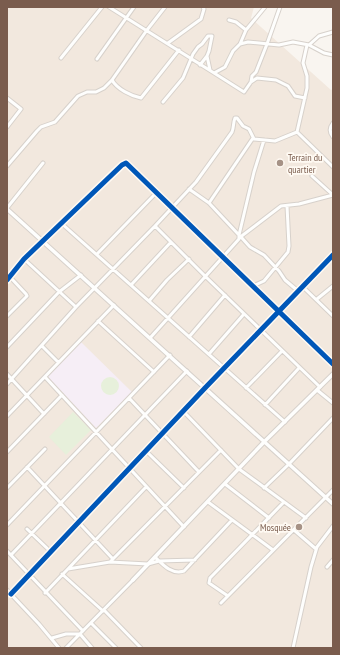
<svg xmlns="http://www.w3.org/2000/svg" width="340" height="655" viewBox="0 0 340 655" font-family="'PT Sans Narrow',sans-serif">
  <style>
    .residential { fill: #f2e8de }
    .education { fill: #f6eef6 }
    .green { fill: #e7f0db }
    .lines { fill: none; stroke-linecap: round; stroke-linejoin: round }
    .minor-casing { stroke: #d7d1cb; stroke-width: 5 }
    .tertiary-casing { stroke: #d7d1cb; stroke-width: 5.5 }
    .minor { stroke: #fefefd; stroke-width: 3 }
    .tertiary { stroke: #fefefd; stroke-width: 3.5 }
    .cycleway-casing { stroke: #fffaf3; stroke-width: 8 }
    .cycleway { stroke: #0057b8; stroke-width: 5 }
    .poi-dot { fill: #a69286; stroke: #fffaf3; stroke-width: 1.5 }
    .labels { text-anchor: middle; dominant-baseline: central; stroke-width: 3.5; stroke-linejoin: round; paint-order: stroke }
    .poi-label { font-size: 10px; fill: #7a5c4d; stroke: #fffaf3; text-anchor: start }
  </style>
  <rect width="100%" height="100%" fill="#f9f5f0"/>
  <path class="residential" d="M7,7H254L251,18L331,90L333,89V648H7Z"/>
  <path class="education" d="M81,342L132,392L96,428L47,376Z"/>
  <path class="green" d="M101 386a9 9 0 1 1 18 0a9 9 0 1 1-18 0Z
    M73,412L91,430L66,455L49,437Z"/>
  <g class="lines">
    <defs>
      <path id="minor" d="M109,7L214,73L225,67L233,51L240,44L246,30L265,7
        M229,20L236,22L246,30
        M168,43L201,19L204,9L203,7
        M240,44L248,42L279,45L293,42L309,45L319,36L333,32
        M307,45L303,63L307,76V88L297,132L333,167
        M309,45L324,53L333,55
        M61,58L102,7
        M97,59L134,7
        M200,65L207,56
        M214,73L244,92L251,82L257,78L276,80L288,86L295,96L305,98
        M112,80C117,89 131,96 141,98L179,50
        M251,82L252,76L256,72L267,44L280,7
        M7,98L21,109L7,127
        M163,102L183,78L193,54L198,47L202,44L208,36H212L209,51L207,56L210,70
        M333,123C329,128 329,132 333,137
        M7,166L37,131L41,127L55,122L78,96L87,92H96L104,88L112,80L147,30L165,7
        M312,176L333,195
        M209,203L253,138
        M7,208L43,163
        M61,223L285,422
        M155,226L205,276L320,387
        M239,235L254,172L264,140
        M241,237L250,247L264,255L279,271L285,280L298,291
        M239,238L281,206L299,204L333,195
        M97,254L157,192
        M24,259L76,307
        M7,280L24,259L122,165L126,163L333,364
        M131,285L171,242
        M253,286L264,281L288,252L289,246L287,206
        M303,287L333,316
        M317,299L333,286
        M149,301L167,280L189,259
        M7,316L27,296L26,294L10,277
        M98,321L154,372
        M189,337L225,295
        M150,338L239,239V235L209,203L189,189
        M42,346L58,362
        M7,347L59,292L81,275
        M209,354L244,314
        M7,374L44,414
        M45,377L184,527
        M7,384L76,307L155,226L196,182L232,132C234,127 233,123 235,118H237L243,126L249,129L254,139L275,141L297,132
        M246,388L282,351
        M317,390L333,403
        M129,398L199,472
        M265,405L299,368
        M183,411L239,469L306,518
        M7,416L114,305
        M146,451L184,488
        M7,452L62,395
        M27,467L113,559
        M225,484L269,518
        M7,488L45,449
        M264,488L289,464L333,418
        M208,502L273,550
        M7,525L170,355
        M27,529L51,552
        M294,530L316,549
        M7,551L83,631
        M11,555L187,371
        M155,557C163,565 172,575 184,571L232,520
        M110,562L221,450
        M327,567L333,560
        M68,569L110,562L148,564L159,561L195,560
        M62,574L103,611
        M7,590L39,624L59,648
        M45,593L146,487
        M228,596L209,583L210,578L284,502
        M221,603L333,490
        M104,610L141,648
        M91,623L116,648
        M52,638L66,634H80L92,648
        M66,648L133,580
        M293,648L311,567L317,547L333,526"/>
      <path id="tertiary" d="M7,209L333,504
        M133,580L265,441L333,374
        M11,594L205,388L333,255"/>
    </defs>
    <use href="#minor" class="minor-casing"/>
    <use href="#tertiary" class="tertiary-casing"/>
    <use href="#minor" class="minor"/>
    <use href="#tertiary" class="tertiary"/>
    <defs>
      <path id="cycleway" d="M7,280L24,259L122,165L126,163L333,364
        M11,594L205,388L333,255"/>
    </defs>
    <use href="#cycleway" class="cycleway-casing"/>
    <use href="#cycleway" class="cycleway"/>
  </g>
  <g class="poi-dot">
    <circle cx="280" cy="163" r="4"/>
    <circle cx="299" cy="527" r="4"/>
  </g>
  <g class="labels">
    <g class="poi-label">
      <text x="288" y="157">Terrain du<tspan x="288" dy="12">quartier</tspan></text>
      <text x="291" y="527" text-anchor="end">Mosquée</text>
    </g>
  </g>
  <rect width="340" height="655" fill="none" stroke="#7a5c4d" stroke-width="16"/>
</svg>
